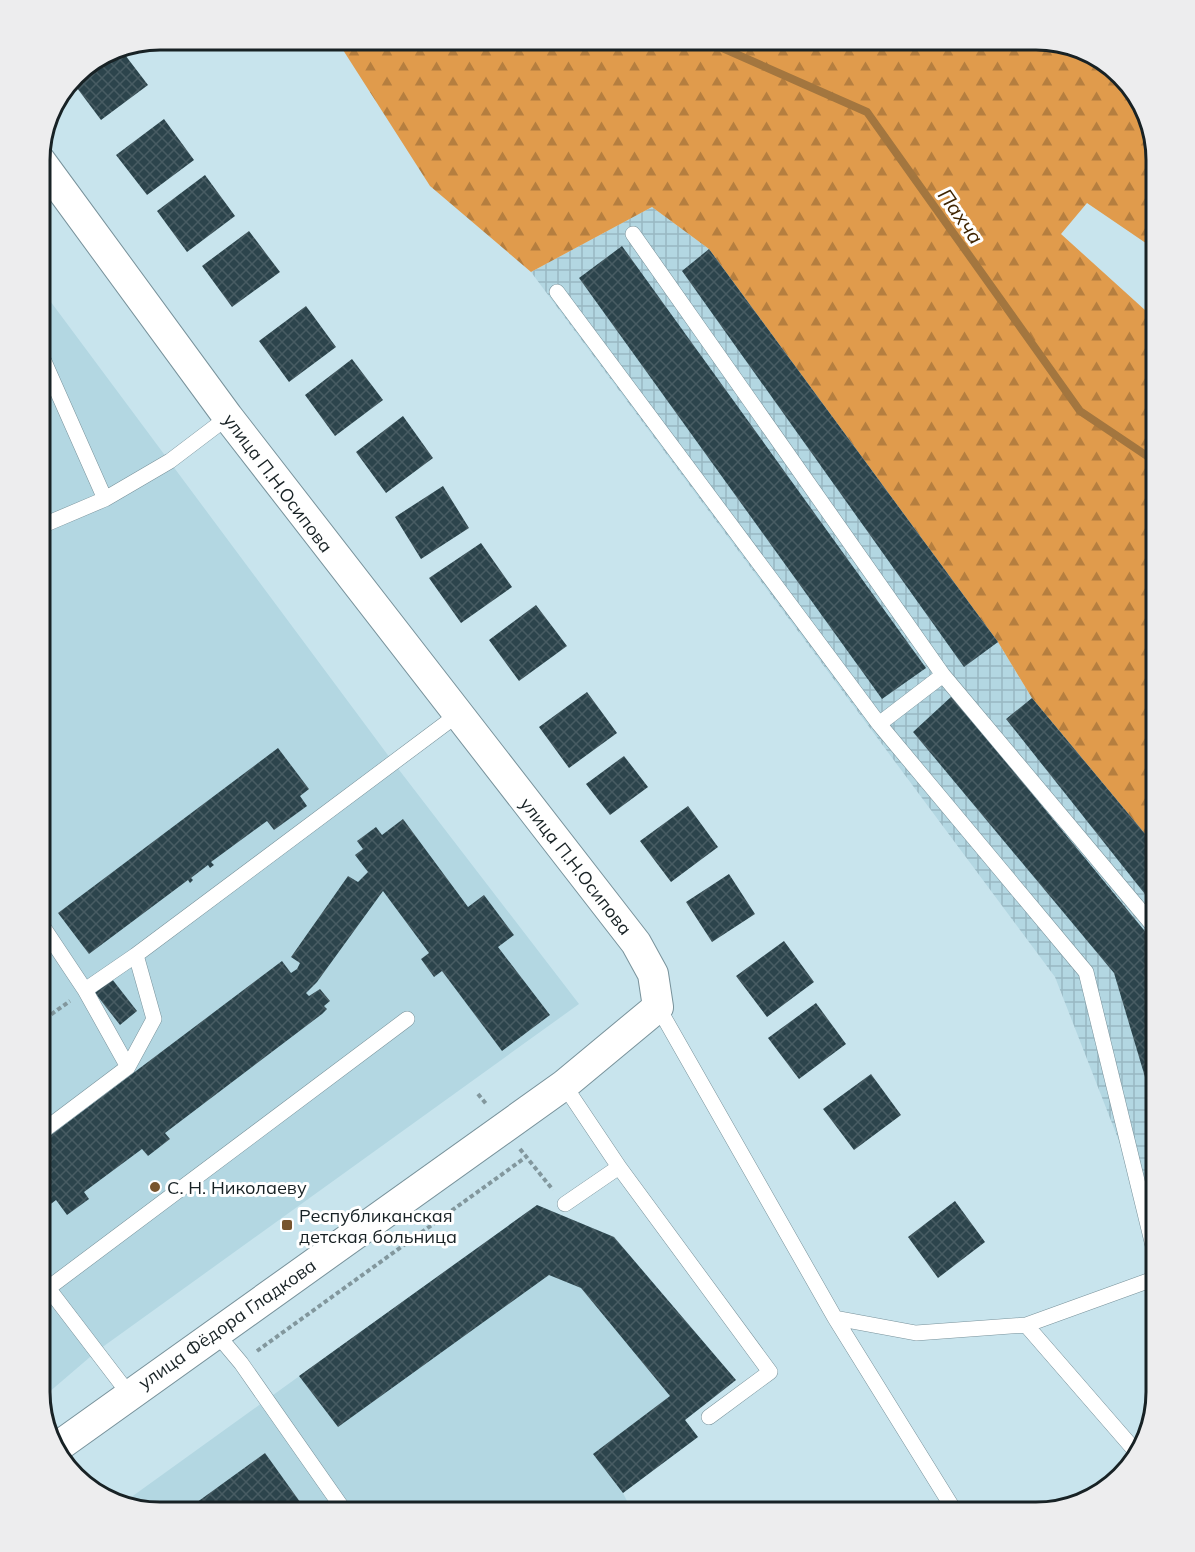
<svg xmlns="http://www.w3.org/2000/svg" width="1195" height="1552" viewBox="0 0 1195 1552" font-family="Mulish,sans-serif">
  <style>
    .built { fill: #b3d7e2 }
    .industrial { fill: url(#industrial-grid) }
    .forest { fill: url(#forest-firs) }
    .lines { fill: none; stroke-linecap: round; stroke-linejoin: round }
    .stream { stroke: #a3763f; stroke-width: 8 }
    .building { fill: url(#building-cross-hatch) }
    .service-casing { stroke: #78929b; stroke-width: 16 }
    .minor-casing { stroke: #78929b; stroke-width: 32 }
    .path { stroke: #82979d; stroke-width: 4; stroke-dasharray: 4.5 3; stroke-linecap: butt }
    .service { stroke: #fff; stroke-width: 15 }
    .minor { stroke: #fff; stroke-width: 30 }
    .poi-dot { fill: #77542d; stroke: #fff; stroke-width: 2 }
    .labels { text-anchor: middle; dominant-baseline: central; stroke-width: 6; stroke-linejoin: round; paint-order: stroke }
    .street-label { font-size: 18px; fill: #182225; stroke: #fff }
    .poi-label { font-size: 18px; fill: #182225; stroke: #fff; text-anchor: start }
    .water-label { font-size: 20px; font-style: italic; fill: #402502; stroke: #fff }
    .rim { fill: none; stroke: #182225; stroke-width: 3 }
  </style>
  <defs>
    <pattern id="industrial-grid" width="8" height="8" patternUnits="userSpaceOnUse" patternTransform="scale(1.5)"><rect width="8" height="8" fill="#b3d7e2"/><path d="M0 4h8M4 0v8" fill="none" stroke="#99b8c2"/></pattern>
    <pattern id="forest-firs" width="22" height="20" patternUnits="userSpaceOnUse" patternTransform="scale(1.5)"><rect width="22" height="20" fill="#e09b4c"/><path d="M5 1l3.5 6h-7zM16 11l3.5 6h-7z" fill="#b57e3f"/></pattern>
    <pattern id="building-cross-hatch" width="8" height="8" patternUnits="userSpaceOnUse" patternTransform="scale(1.5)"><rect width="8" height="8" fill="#2c444c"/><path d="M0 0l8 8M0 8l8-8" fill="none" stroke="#485c63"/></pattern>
  </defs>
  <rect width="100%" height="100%" fill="#c8e4ed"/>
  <path class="built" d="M39,286L393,762L579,1004L97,1351L41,1399Z
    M537,1205L614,1237L736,1380L685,1420L698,1437L623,1493L633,1513H159L123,1503Z"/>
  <path class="industrial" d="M652,207L709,249L998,642L1032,698L1156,847V1236L1055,977L531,272Z"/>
  <path class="forest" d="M336,39H1043L1096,55L1136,93L1156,159V250L1087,203L1061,234L1156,320V847L1032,698L998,642L709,249L652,207L531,272L430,186Z"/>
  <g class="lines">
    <path class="stream" d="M702,39L867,112L1080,411L1156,462"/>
  </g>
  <path class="building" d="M119,47L148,85L101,120L71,80L109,51Z
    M164,119L194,160L147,195L116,155Z
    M205,175L235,216L187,252L157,211Z
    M249,231L280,272L232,307L202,266Z
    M622,246L926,668L882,699L579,278Z
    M709,249L998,642L964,667L682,271Z
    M306,306L336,347L289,382L259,341Z
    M352,359L383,400L335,436L305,395Z
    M403,416L433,458L386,493L356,452Z
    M443,486L469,528L421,559L395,517Z
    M481,543L512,587L461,623L429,578Z
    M536,605L567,646L519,681L489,640Z
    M587,692L617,733L569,768L539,727Z
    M952,696L1148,935L1156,959V1114L1114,973L913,732Z
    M1032,698L1156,847V908L1006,719Z
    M278,748L309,789L300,796L307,806L274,830L267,821L211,862L214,865L210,868L208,865L191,878L193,880L190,883L188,880L89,954L58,913Z
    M624,756L648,787L610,815L586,784Z
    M688,806L718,847L671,882L640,841Z
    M403,819L468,907L484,895L514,935L498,947L550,1015L502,1051L442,971L434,977L421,959L429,953L383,891L317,982L306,993L309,996L320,989L330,1001L324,1006L327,1009L322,1014L165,1133L170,1139L148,1156L142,1149L84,1192L89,1199L67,1215L56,1200L39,1213V1144L282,961L291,973L297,969L300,963L291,957L348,876L358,882L368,872L355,855L363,849L357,841L376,827L382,835Z
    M729,874L755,914L712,942L686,902Z
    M784,941L814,982L767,1017L736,976Z
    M112,979L137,1011L120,1025L95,993Z
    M816,1003L846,1044L799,1079L768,1038Z
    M871,1074L901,1115L854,1150L823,1109Z
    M955,1201L985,1242L938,1278L908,1237Z
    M537,1205L614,1237L736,1380L685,1420L698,1437L623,1493L593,1454L670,1396L581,1288L549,1275L338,1427L299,1376Z
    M265,1453L308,1513H182Z"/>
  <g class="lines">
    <defs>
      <path id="service" d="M633,234L943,675L1156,929
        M557,292L879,724L1086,972L1156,1258
        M39,350L105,499
        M39,527L105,499L170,461L228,417
        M879,724L943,675
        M39,921L85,990L128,1067
        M85,990L136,955
        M658,1007L835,1318L916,1333L1026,1325L1156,1278
        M564,1085L619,1167L770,1372L709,1417
        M39,1134L128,1067L154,1019L136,955L457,715
        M565,1204L619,1167
        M48,1288L129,1394
        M39,1295L407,1019
        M835,1318L956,1513
        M1026,1325L1138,1454
        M215,1332L241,1363L346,1513"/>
      <path id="minor" d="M39,159L228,417L636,943L653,974L658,1007L564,1085L56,1448"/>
    </defs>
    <use href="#service" class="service-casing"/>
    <use href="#minor" class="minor-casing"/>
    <path class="path" d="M39,1023L70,1001
      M478,1094L487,1105
      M520,1149L553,1190
      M257,1351L526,1157"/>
    <use href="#service" class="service"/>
    <use href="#minor" class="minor"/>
  </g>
  <g class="poi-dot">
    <circle cx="155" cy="1187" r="6"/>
    <rect x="281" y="1219" width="12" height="12" rx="3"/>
  </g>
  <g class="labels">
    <g class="street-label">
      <text transform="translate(278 483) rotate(53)">улица П.Н.Осипова</text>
      <text transform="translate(576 866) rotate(52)">улица П.Н.Осипова</text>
      <text transform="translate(227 1324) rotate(-35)">улица Фёдора Гладкова</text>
    </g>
    <g class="poi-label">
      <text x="167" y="1187">С. Н. Николаеву</text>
      <text x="299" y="1215">Республиканская<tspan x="299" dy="21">детская больница</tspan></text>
    </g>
    <g class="water-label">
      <text transform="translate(961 216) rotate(55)">Пахча</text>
    </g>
  </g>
  <path d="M0 0H1195V1552H0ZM160 50H1036A110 110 0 0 1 1146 160V1392A110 110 0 0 1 1036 1502H160A110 110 0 0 1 50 1392V160A110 110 0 0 1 160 50Z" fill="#ededee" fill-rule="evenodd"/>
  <path class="rim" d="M160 50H1036A110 110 0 0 1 1146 160V1392A110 110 0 0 1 1036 1502H160A110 110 0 0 1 50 1392V160A110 110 0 0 1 160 50Z"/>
</svg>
